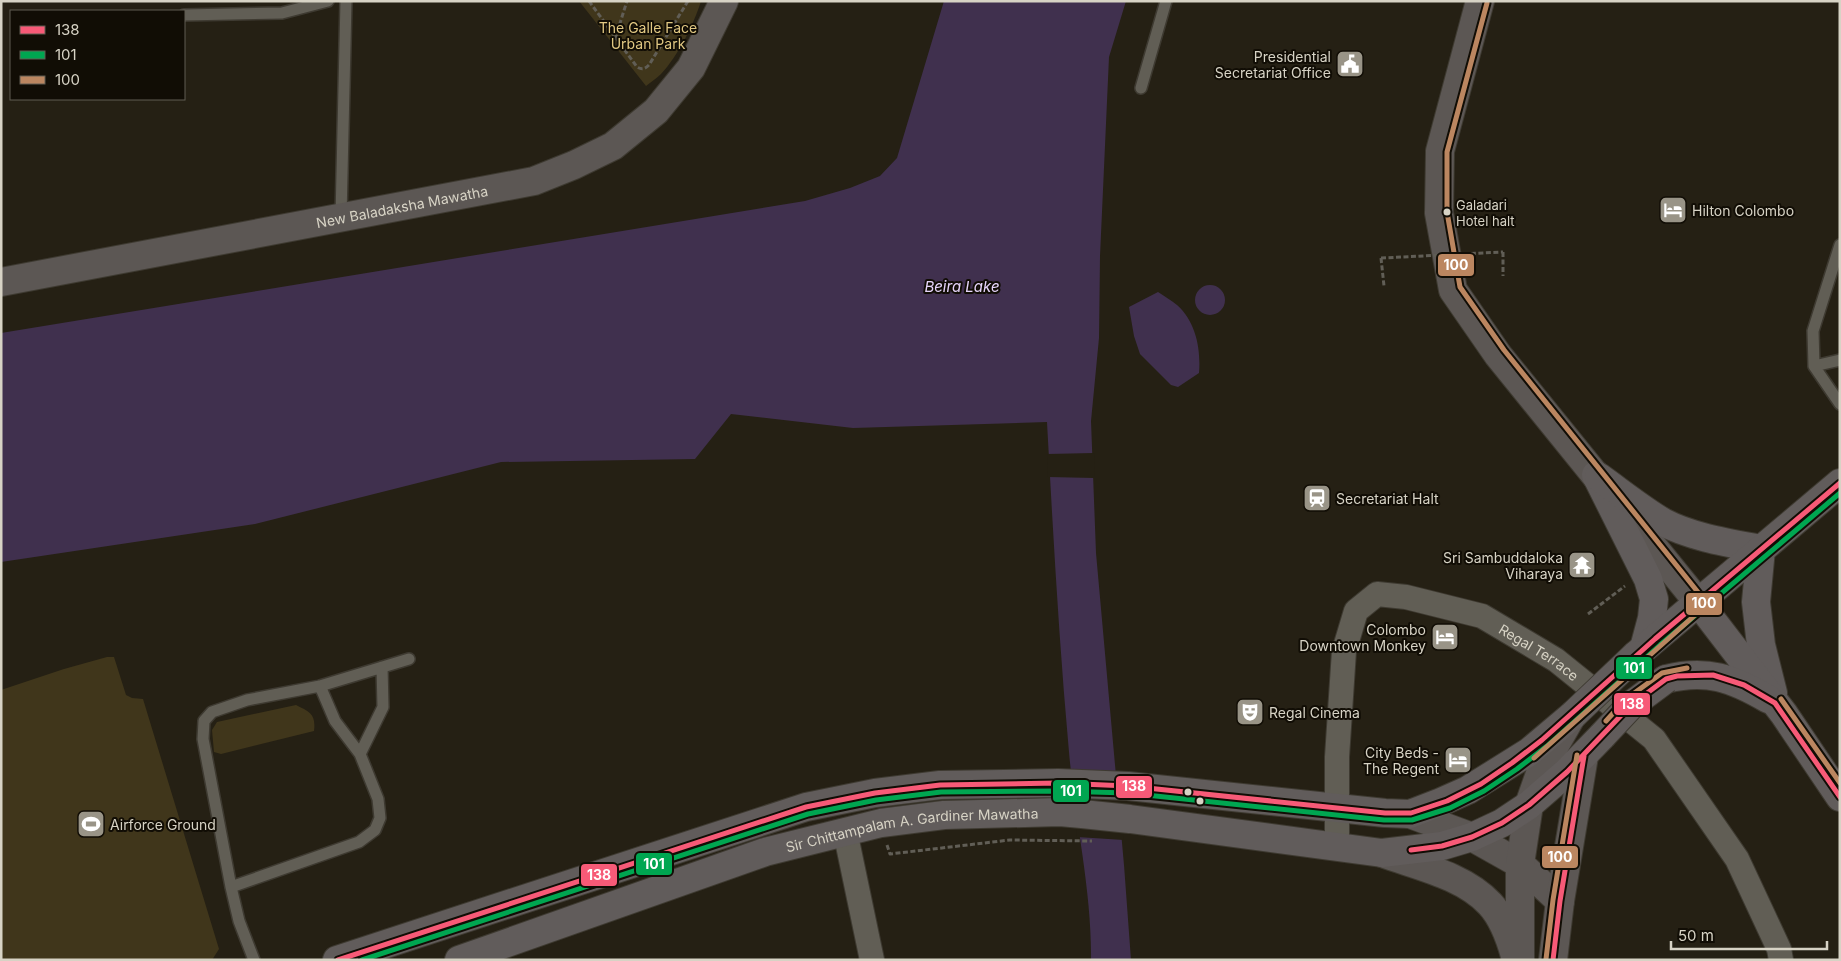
<svg xmlns="http://www.w3.org/2000/svg" width="1841" height="961" viewBox="0 0 1841 961" font-family="Inter,sans-serif">
  <style>
    .green { fill: #40361b }
    .water { fill: #40304e }
    .pier { fill: #252014 }
    .lines { fill: none; stroke-linecap: round; stroke-linejoin: round }
    .lane-casing { stroke: #3e3a31; stroke-width: 14 }
    .street-casing { stroke: #3e3a31; stroke-width: 26 }
    .primary-casing { stroke: #3e3a31; stroke-width: 30 }
    .highway-casing { stroke: #3e3a31; stroke-width: 30 }
    .path { stroke: #615e56; stroke-width: 3; stroke-dasharray: 5 2.5; stroke-linecap: butt }
    .lane { stroke: #615e55; stroke-width: 11 }
    .street { stroke: #615e55; stroke-width: 24 }
    .primary { stroke: #5c5754; stroke-width: 28 }
    .highway { stroke: #615c5b; stroke-width: 28 }
    .highway-bridge-casing { stroke: #3e3a31; stroke-width: 30; stroke-linecap: butt }
    .path-bridge { stroke: #615e56; stroke-width: 3; stroke-dasharray: 5 2.5; stroke-linecap: butt }
    .highway-bridge { stroke: #615c5b; stroke-width: 28 }
    .bus-1-casing { stroke: #110d05; stroke-width: 9 }
    .bus-2-casing { stroke: #110d05; stroke-width: 9 }
    .bus-3-casing { stroke: #110d05; stroke-width: 9 }
    .bus-1 { stroke: #f75a77; stroke-width: 5 }
    .bus-2 { stroke: #00a651; stroke-width: 5 }
    .bus-3 { stroke: #bb8660; stroke-width: 5 }
    .bus-dot { fill: #d7d3c5; stroke: #110d05; stroke-width: 2 }
    .labels { text-anchor: middle; dominant-baseline: central; stroke-width: 4; stroke-linejoin: round; paint-order: stroke }
    .bus-label { font-size: 13px; fill: #d7d3c5; stroke: #110d05; text-anchor: start }
    .park-label { font-size: 14px; fill: #e1c883; stroke: #110d05 }
    .poi-label { font-size: 14px; fill: #d7d3c5; stroke: #110d05; text-anchor: end }
    .street-label { font-size: 14px; fill: #d7d3c5; stroke: #110d05 }
    .water-label { font-size: 15px; font-style: italic; fill: #e6d4fa; stroke: #110d05 }
    .line-badge { stroke: #110d05; stroke-width: 2 }
    .badge-label { font-size: 14px; text-anchor: middle; font-weight: bold; fill: #fff }
  </style>
  <rect width="100%" height="100%" fill="#252014"/>
  <path class="green" d="M579,1H701C694,24 678,56 661,74C657,78 651,82 646,86Z
    M107,657H114L126,695L132,698L143,699L219,949L212,960H1V690L64,669Z
    M296,705C310,712 316,714 314,731L221,754L214,752L212,730L217,722Z"/>
  <path class="water" d="M944,1H1126L1109,57L1100,256L1099,338L1091,421L1096,553L1124,865L1131,960H1091C1092,891 1075,821 1069,752C1059,642 1053,532 1047,422L853,428L731,414L695,459L501,462L255,524L1,562V333L805,201L850,188L880,176L897,158Z
    M1195 300a15 15 0 1 1 30 0a15 15 0 1 1-30 0Z
    M1158,292C1164,296 1171,300 1177,305C1196,322 1201,349 1199,373L1178,387L1171,385L1140,354L1134,336L1129,307Z"/>
  <path class="pier" d="M1094,453L1095,478L1048,477L1047,454Z
    M1069,771L1118,774L1124,840L1077,837Z"/>
  <g class="lines">
    <defs>
      <path id="lane" d="M184,15L282,13L328,1
        M1141,88L1166,1
        M341,217L346,1
        M1840,245L1813,331L1814,366L1840,404
        M1814,366L1840,360
        M360,754L383,707L382,667
        M231,887L359,842L375,830L380,818L378,799L360,754L335,721L320,686
        M254,960L239,921L231,887L203,739L204,721L212,712L247,700L320,686L409,659"/>
      <g id="street">
        <path d="M845,831L872,960"/>
        <path id="s1" d="M1337,848V757L1344,651L1356,611L1377,594L1406,597L1482,616L1556,660L1654,739L1737,859L1779,949L1781,960"/>
      </g>
      <g id="primary">
        <path d="M1480,1L1440,151L1439,213L1453,290L1498,355L1698,602"/>
        <path id="s2" d="M1,282L534,181L574,165L613,146L656,111L691,68L724,1"/>
        <path d="M1410,814L1472,837L1520,864L1560,901"/>
        <path d="M1382,853C1417,866 1463,875 1490,904C1503,918 1510,938 1515,956"/>
        <path d="M1520,960V864L1529,805L1542,768L1570,719"/>
        <path d="M1553,960L1560,901L1584,756"/>
      </g>
      <g id="highway">
        <path d="M1596,475L1648,579L1654,599L1652,618L1644,648"/>
        <path d="M1599,477C1620,492 1641,509 1663,522C1691,537 1729,543 1761,549"/>
        <path d="M1761,549L1756,602L1761,645L1773,693"/>
        <path d="M1698,602L1784,714L1840,797"/>
        <path d="M1636,655L1840,483"/>
        <path d="M1666,679C1707,669 1732,678 1768,699"/>
        <path d="M337,960L806,807L875,793L940,785L1058,783L1128,786L1385,813L1410,814L1441,802L1468,790L1529,752L1573,715"/>
        <path id="s3" d="M459,960L765,852L881,823L944,815L1060,812L1082,814L1130,819L1382,853L1442,846L1472,837L1502,823L1529,805L1567,772L1602,736"/>
      </g>
    </defs>
    <use href="#lane" class="lane-casing"/>
    <use href="#street" class="street-casing"/>
    <use href="#primary" class="primary-casing"/>
    <use href="#highway" class="highway-casing"/>
    <path class="path" d="M589,1L637,67C642,70 645,69 649,65L688,1
      M615,39L627,1
      M1503,252V276
      M1381,258L1384,286
      M1588,614L1625,586
      M887,845L890,854L1010,840L1092,841"/>
    <use href="#lane" class="lane"/>
    <use href="#street" class="street"/>
    <use href="#primary" class="primary"/>
    <use href="#highway" class="highway"/>
    <defs>
      <path id="highway-bridge" d="M1573,715L1636,655
        M1602,736L1631,705L1666,679"/>
    </defs>
    <use href="#highway-bridge" class="highway-bridge-casing"/>
    <path class="path-bridge" d="M1381,258L1503,252"/>
    <use href="#highway-bridge" class="highway-bridge"/>
    <defs>
      <path id="bus-1" d="M1411,850L1442,846L1472,837L1502,823L1529,805L1567,772L1631,705L1666,679L1677,676L1713,675L1744,685L1775,703L1840,797
        M338,960L806,807L875,793L940,785L1058,783L1128,786L1385,813H1411L1447,801L1481,784L1512,763L1542,740L1655,639L1840,483
        M1553,960L1560,901L1584,756"/>
      <path id="bus-2" d="M362,960L808,814L876,800L941,792L1058,791L1127,793L1384,820H1412L1450,808L1484,791L1517,769L1547,746L1660,645L1840,493"/>
      <path id="bus-3" d="M1487,3L1447,152V212L1460,287L1504,350L1705,601L1703,608L1534,758
        M1781,699L1840,783
        M1606,721L1626,699L1662,673L1687,668
        M1546,959L1553,900L1577,755"/>
    </defs>
    <use href="#bus-1" class="bus-1-casing"/>
    <use href="#bus-2" class="bus-2-casing"/>
    <use href="#bus-3" class="bus-3-casing"/>
    <use href="#bus-1" class="bus-1"/>
    <use href="#bus-2" class="bus-2"/>
    <use href="#bus-3" class="bus-3"/>
  </g>
  <defs>
    <symbol id="civic-square" viewBox="-11 -11 22 22"><rect x="-9" y="-9" width="18" height="18" rx="4" fill="#999487" stroke="#110d05"/><path d="M-.6-6.5H3V-4.5H.6V-3L4-1V1h2V6H-6V1h2V-1L-.6-3ZM-1.2 2.5V6h2.4V2.5Z" fill="#fff"/></symbol>
    <symbol id="hotel-square" viewBox="-11 -11 22 22"><rect x="-9" y="-9" width="18" height="18" rx="4" fill="#999487" stroke="#110d05"/><path d="M-6-4.5h1.5V1H6V5H4.5V3h-9V5H-6ZM-4 0a1.8 1.8 0 1 1 3.6 0ZM.5 0V-2.5h3Q6-2.5 6 0Z" fill="#fff"/></symbol>
    <symbol id="station-square" viewBox="-11 -11 22 22"><rect x="-9" y="-9" width="18" height="18" rx="4" fill="#999487" stroke="#110d05"/><path d="M-3-6H3Q5-6 5-4V2Q5 4 3 4L4.5 6H3L1.5 4h-3L-3 6H-4.5L-3 4Q-5 4-5 2V-4Q-5-6-3-6ZM-3.5-4v3h7v-3ZM-3.5 1v1.5H-2V1ZM2 1v1.5H3.5V1Z" fill="#fff"/></symbol>
    <symbol id="temple-square" viewBox="-11 -11 22 22"><rect x="-9" y="-9" width="18" height="18" rx="4" fill="#999487" stroke="#110d05"/><path d="M0-6L5-2H3V0L6.5 2.5H4V6H1.5V3h-3V6H-4V2.5H-6.5L-3 0V-2H-5Z" fill="#fff"/></symbol>
    <symbol id="theatre-square" viewBox="-11 -11 22 22"><rect x="-9" y="-9" width="18" height="18" rx="4" fill="#999487" stroke="#110d05"/><path d="M-5-5.5Q0-4 5-5.5V0Q5 5 0 6Q-5 5-5 0ZM-3.3-2.5H-1v1.5H-3.3ZM1-2.5H3.3v1.5H1ZM-2.8 1Q0 5.5 2.8 1Z" fill="#fff"/></symbol>
    <symbol id="stadium-square" viewBox="-11 -11 22 22"><rect x="-9" y="-9" width="18" height="18" rx="4" fill="#999487" stroke="#110d05"/><path d="M0-5a6.5 5 0 1 0 0 10a6.5 5 0 1 0 0-10ZM-3.5-1.8h7v3.6h-7Z" fill="#fff"/></symbol>
  </defs>
  <g fill-rule="evenodd">
    <use href="#civic-square" x="1334" y="48" width="32" height="32"/>
    <use href="#hotel-square" x="1657" y="194" width="32" height="32"/>
    <use href="#station-square" x="1301" y="482" width="32" height="32"/>
    <use href="#temple-square" x="1566" y="549" width="32" height="32"/>
    <use href="#hotel-square" x="1429" y="621" width="32" height="32"/>
    <use href="#theatre-square" x="1234" y="696" width="32" height="32"/>
    <use href="#hotel-square" x="1442" y="744" width="32" height="32"/>
    <use href="#stadium-square" x="75" y="808" width="32" height="32"/>
  </g>
  <g class="bus-dot">
    <circle cx="1447" cy="212" r="4.5"/>
    <circle cx="1188" cy="792" r="4.5"/>
    <circle cx="1200" cy="801" r="4.5"/>
  </g>
  <g class="labels">
    <g class="bus-label">
      <text x="1456" y="205">Galadari<tspan x="1456" dy="16">Hotel halt</tspan></text>
    </g>
    <g class="park-label">
      <text x="648" y="27">The Galle Face<tspan x="648" dy="16">Urban Park</tspan></text>
    </g>
    <g class="poi-label">
      <text x="1331" y="56">Presidential<tspan x="1331" dy="16">Secretariat Office</tspan></text>
      <text x="1692" y="210" text-anchor="start">Hilton Colombo</text>
      <text x="1336" y="498" text-anchor="start">Secretariat Halt</text>
      <text x="1563" y="557">Sri Sambuddaloka<tspan x="1563" dy="16">Viharaya</tspan></text>
      <text x="1426" y="629">Colombo<tspan x="1426" dy="16">Downtown Monkey</tspan></text>
      <text x="1269" y="712" text-anchor="start">Regal Cinema</text>
      <text x="1439" y="752">City Beds -<tspan x="1439" dy="16">The Regent</tspan></text>
      <text x="110" y="824" text-anchor="start">Airforce Ground</text>
    </g>
    <g class="street-label">
      <text stroke="none"><textPath href="#s2" startOffset="408">New Baladaksha Mawatha</textPath></text>
      <text stroke="none"><textPath href="#s1" startOffset="441">Regal Terrace</textPath></text>
      <text stroke="none"><textPath href="#s3" startOffset="474">Sir Chittampalam A. Gardiner Mawatha</textPath></text>
    </g>
    <g class="water-label">
      <text x="962" y="286">Beira Lake</text>
    </g>
  </g>
  <g class="line-badge">
    <rect x="1437" y="253" width="38" height="24" rx="5" fill="#bb8660"/>
    <rect x="1685" y="592" width="38" height="24" rx="5" fill="#bb8660"/>
    <rect x="1615" y="656" width="38" height="24" rx="5" fill="#00a651"/>
    <rect x="1613" y="692" width="38" height="24" rx="5" fill="#f75a77"/>
    <rect x="1115" y="775" width="38" height="24" rx="5" fill="#f75a77"/>
    <rect x="1052" y="779" width="38" height="24" rx="5" fill="#00a651"/>
    <rect x="1541" y="845" width="38" height="24" rx="5" fill="#bb8660"/>
    <rect x="635" y="852" width="38" height="24" rx="5" fill="#00a651"/>
    <rect x="580" y="863" width="38" height="24" rx="5" fill="#f75a77"/>
  </g>
  <g class="badge-label">
    <text x="1456" y="270">100</text>
    <text x="1704" y="608">100</text>
    <text x="1634" y="673">101</text>
    <text x="1632" y="709">138</text>
    <text x="1134" y="791">138</text>
    <text x="1071" y="796">101</text>
    <text x="1560" y="862">100</text>
    <text x="654" y="869">101</text>
    <text x="599" y="880">138</text>
  </g>
  <rect width="1841" height="961" fill="none" stroke="#d7d3c5" stroke-width="5"/>
  <rect x="10" y="10" width="175" height="90" fill="#110d05" stroke="#605c52"/>
  <rect x="20" y="26" width="25" height="8" fill="#f75a77" stroke="#605c52"/>
  <text x="55" y="35" font-size="15" fill="#d7d3c5">138</text>
  <rect x="20" y="51" width="25" height="8" fill="#00a651" stroke="#605c52"/>
  <text x="55" y="60" font-size="15" fill="#d7d3c5">101</text>
  <rect x="20" y="76" width="25" height="8" fill="#bb8660" stroke="#605c52"/>
  <text x="55" y="85" font-size="15" fill="#d7d3c5">100</text>
  <path d="M1671 941v8h156v-8" fill="none" stroke="#d7d3c5" stroke-width="2.5"/>
  <text x="1678" y="941" font-size="15" fill="#d7d3c5" stroke="#110d05" stroke-width="4" paint-order="stroke">50 m</text>
</svg>
